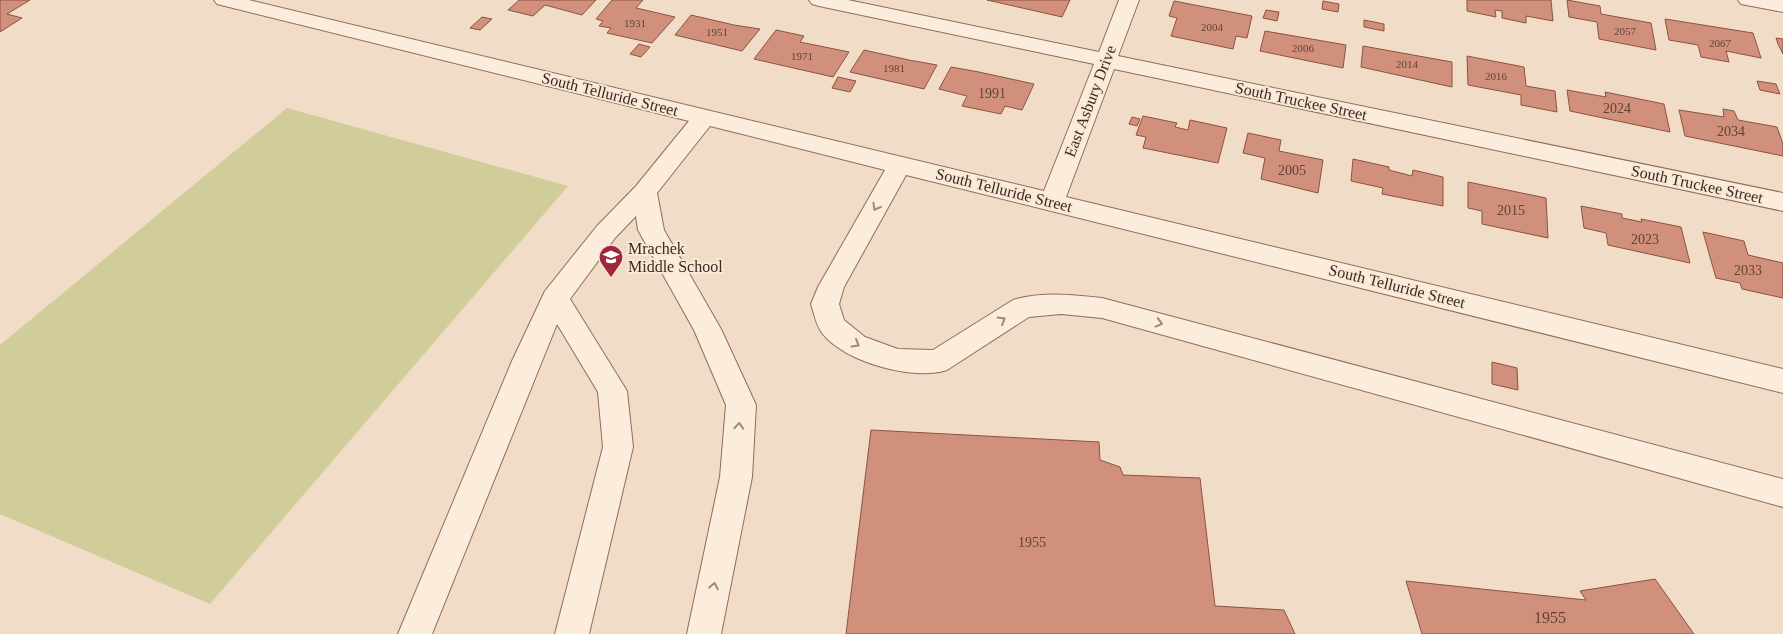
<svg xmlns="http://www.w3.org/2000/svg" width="1783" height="634" viewBox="0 0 1783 634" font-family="Georgia,serif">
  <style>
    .green { fill: #d0cd9a }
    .building { fill: #d1907b; stroke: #8e5140 }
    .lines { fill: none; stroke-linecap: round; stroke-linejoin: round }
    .minor-casing { stroke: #8e6d5b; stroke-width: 2 }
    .minor { fill: #fbecdb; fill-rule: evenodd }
    .oneway { stroke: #9c8a7d }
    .labels { text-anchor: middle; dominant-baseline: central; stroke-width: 4; stroke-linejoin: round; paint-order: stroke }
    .far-number-label { font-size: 11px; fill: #624336 }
    .number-label { font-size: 14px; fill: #624336 }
    .street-label { font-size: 16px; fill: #3d291f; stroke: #f8e9d7 }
    .poi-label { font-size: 16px; fill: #3d291f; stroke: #f8e9d7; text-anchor: start }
    .near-number-label { font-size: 16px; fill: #624336 }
  </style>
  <rect width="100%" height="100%" fill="#f1ddc7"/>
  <path class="green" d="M287,108L568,186L210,604L0,514V345Z"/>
  <path class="building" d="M0,0H30L7,14L22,18L0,32Z
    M519,0H596L582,15L545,5L533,16L508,10Z
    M612,0H643L636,8L675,17L652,43L607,33L611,28L599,26L603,21L596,19Z
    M987,0H1070L1062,17Z
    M1467,0H1551L1553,21L1526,16V23L1502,18V11L1495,10L1496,17L1467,11Z
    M1567,0L1600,6L1601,14L1651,23L1656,50L1599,39L1597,22L1569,17Z
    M1174,1L1252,16L1247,38L1236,36L1233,49L1171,36L1177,18L1169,16Z
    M1323,1L1339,4L1338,12L1322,9Z
    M1266,10L1279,12L1277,21L1263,18Z
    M691,15L734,25L760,29L742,51L675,35Z
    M482,17L492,19L480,30L470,28Z
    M1665,19L1753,33L1761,58L1726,51L1729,62L1701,57L1698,45L1669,40Z
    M1364,20L1384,24V31L1364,27Z
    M776,30L804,36L800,42L849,52L833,77L754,59Z
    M1265,31L1346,45L1343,68L1260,51Z
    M1776,38L1783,39V54L1778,44Z
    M639,44L650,47L641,57L630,54Z
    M1363,46L1452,62V87L1361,67Z
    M864,50L909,60L937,65L924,89L850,72Z
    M1467,56L1524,67L1526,86L1555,91L1557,112L1521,105V95L1468,85Z
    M951,67L979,72L1034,84L1022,110L1005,106L1001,114L962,106L967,96L939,89Z
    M838,77L856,81L850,92L832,88Z
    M1757,81L1776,84L1780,94L1760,90Z
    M1567,90L1606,97L1605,92L1664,104L1670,132L1570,111Z
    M1723,109L1734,111L1738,120L1777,127L1783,144V156L1685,136L1679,110L1724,117Z
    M1143,116L1177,123L1175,127L1188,130L1190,120L1227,128L1218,163L1143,148L1146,137L1136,135Z
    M1132,117L1140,119L1137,126L1129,124Z
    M1248,133L1281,140L1279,151L1323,160L1318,193L1261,179L1265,158L1243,153Z
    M1353,159L1389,167V170L1412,176L1413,170L1443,177V206L1382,194L1383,188L1351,181Z
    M1468,182L1546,198L1548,238L1482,224V211L1468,208Z
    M1581,206L1622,214V218L1642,222L1641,219L1681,227L1690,263L1608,245L1606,233L1584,228Z
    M1703,232L1744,241L1748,255L1783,263V298L1742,289L1740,283L1716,278Z
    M1492,362L1517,368L1518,390L1492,384Z
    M871,430L1099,442L1100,460L1120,467L1123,475L1200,478L1215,606L1284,610L1295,634H846Z
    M1655,579L1694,634H1422L1406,581L1586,600L1580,591Z"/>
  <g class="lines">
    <defs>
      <path id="minor" d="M214,0H249L1044,191L1094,64L819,6L812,4L809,0H848L1099,52L1119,0H1139L1118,56L1783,193V211L1114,69L1066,197L1783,369V393L906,175L844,287L839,304L844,320L865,337L898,349L933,350L1013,300C1042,291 1073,295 1102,298L1783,479V507L1102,318L1061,314L1029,317L947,370C913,381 844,362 822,333C816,325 814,313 811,304L818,287L885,170L710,126L657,193L664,230L721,329L756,405L752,477L721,634H687L720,477L726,405L694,330L638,230L636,216L615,238L570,299L627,391L633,447L589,634H555L603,447L598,392L557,324L432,634H398L512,361L545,291L597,226L636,186L689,121L217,4Z
        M1738,0H1783V12L1741,4Z"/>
    </defs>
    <use href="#minor" class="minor-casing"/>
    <use href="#minor" class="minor"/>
  </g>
  <defs><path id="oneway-chevron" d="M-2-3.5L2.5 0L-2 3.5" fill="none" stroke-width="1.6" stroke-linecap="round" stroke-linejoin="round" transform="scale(1.25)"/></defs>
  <g class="oneway">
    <use href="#oneway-chevron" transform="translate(876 207) rotate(119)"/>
    <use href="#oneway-chevron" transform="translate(1002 320) rotate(-30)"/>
    <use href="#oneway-chevron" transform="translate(1159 323) rotate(15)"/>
    <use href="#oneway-chevron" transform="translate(856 344) rotate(30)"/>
    <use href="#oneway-chevron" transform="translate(739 426) rotate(-86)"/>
    <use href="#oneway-chevron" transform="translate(714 586) rotate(-79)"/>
  </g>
  <defs>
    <symbol id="school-pin" viewBox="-11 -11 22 30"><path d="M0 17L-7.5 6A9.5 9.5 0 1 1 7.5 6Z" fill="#a0283e" stroke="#f8e9d7"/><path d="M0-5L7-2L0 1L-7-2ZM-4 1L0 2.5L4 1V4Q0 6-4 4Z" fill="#fff"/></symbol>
  </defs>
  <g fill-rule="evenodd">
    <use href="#school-pin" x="597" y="243" width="28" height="38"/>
  </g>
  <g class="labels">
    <g class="far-number-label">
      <text x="635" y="23">1931</text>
      <text x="1212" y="27">2004</text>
      <text x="1625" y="31">2057</text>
      <text x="717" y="32">1951</text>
      <text x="1720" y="43">2067</text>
      <text x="1303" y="48">2006</text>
      <text x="802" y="56">1971</text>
      <text x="1407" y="64">2014</text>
      <text x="894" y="68">1981</text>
      <text x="1496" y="76">2016</text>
    </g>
    <g class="number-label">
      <text x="992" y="93">1991</text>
      <text x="1617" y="108">2024</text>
      <text x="1731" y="131">2034</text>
      <text x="1292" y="170">2005</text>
      <text x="1511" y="210">2015</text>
      <text x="1645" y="239">2023</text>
      <text x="1748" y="270">2033</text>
      <text x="1032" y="542">1955</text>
    </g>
    <g class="street-label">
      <text transform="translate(610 94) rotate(14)">South Telluride Street</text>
      <text transform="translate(1090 101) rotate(-69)">East Asbury Drive</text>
      <text transform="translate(1301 101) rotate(12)">South Truckee Street</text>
      <text transform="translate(1697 184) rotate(12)">South Truckee Street</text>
      <text transform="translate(1004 190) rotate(14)">South Telluride Street</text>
      <text transform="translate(1397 286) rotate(14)">South Telluride Street</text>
    </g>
    <g class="poi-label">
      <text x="628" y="248">Mrachek<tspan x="628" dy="18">Middle School</tspan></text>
    </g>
    <g class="near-number-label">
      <text x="1550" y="617">1955</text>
    </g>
  </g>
</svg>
